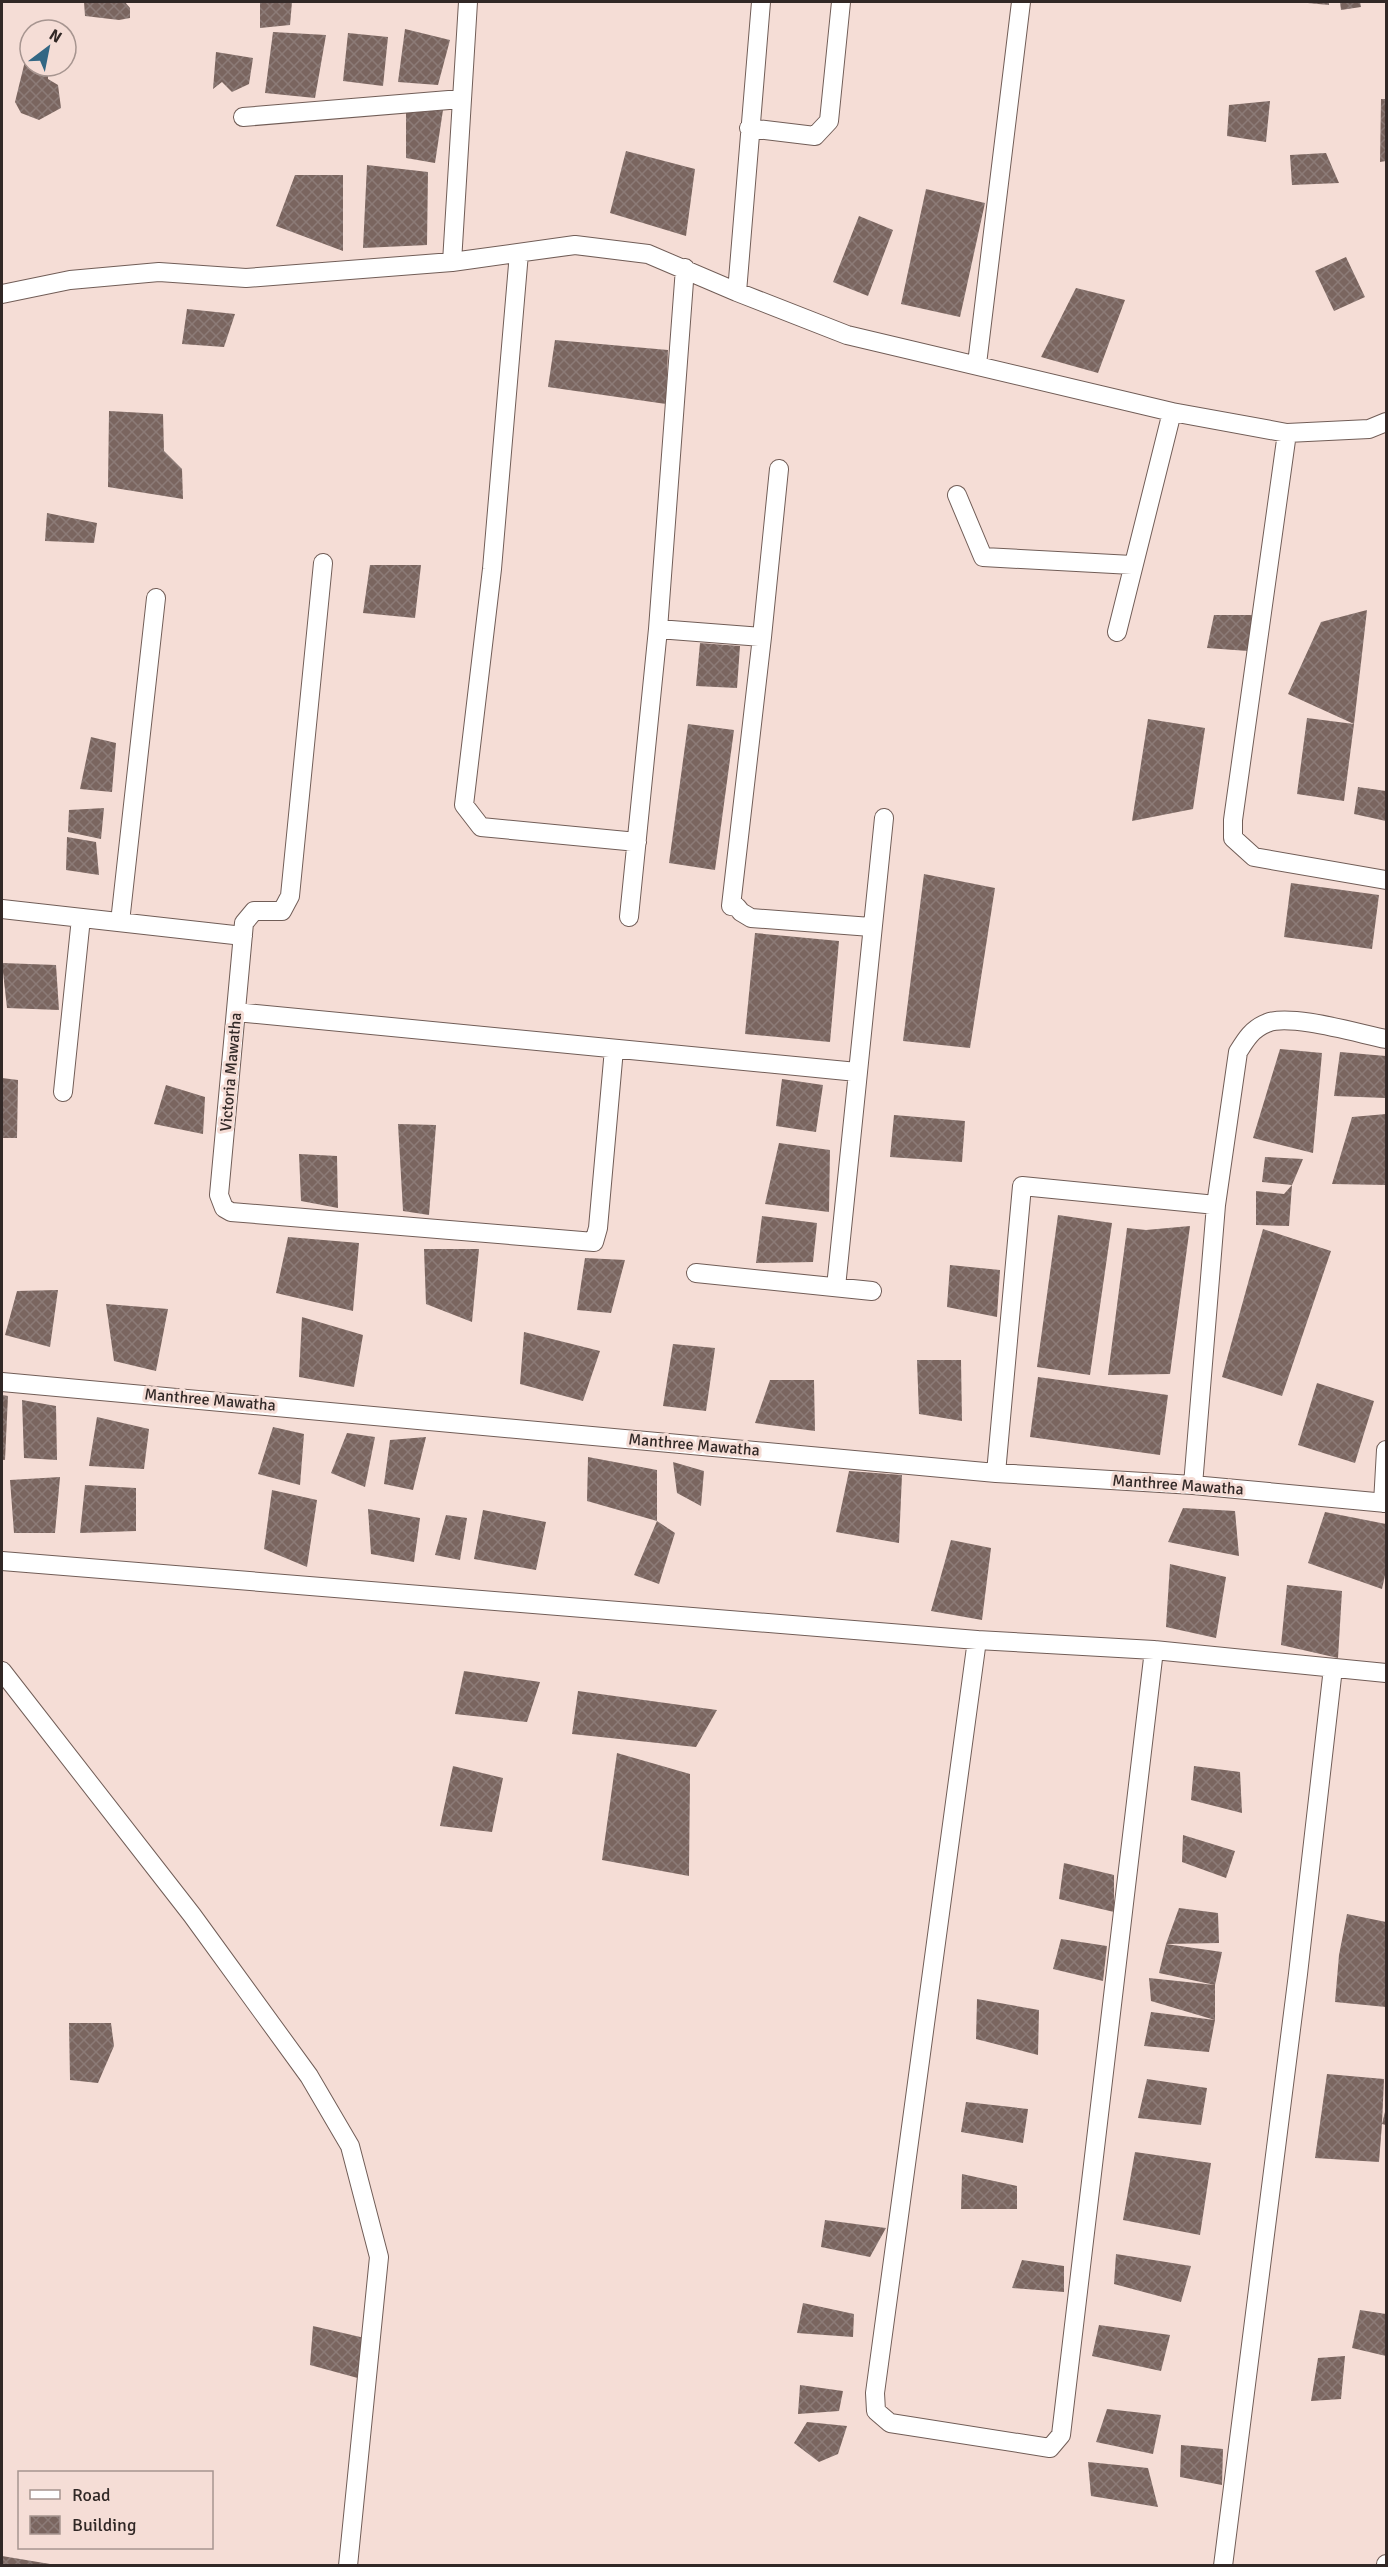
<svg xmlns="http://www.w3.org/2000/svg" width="1388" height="2567" viewBox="0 0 1388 2567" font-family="Signika,sans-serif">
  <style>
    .building { fill: url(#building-cross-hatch) }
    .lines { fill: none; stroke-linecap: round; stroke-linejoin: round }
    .minor-casing { stroke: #715d57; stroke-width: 20 }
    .minor { stroke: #fff; stroke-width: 18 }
    .labels { text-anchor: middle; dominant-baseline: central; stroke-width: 6; stroke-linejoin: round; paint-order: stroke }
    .street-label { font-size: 16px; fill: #312826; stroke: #f5ddd6 }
  </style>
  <defs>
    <pattern id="building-cross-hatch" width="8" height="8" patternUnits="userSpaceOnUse" patternTransform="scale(1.5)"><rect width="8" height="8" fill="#7a655f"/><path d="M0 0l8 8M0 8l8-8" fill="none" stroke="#8c7b77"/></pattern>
  </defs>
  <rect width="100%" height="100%" fill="#f5ddd6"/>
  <path class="building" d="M84,2H125L130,8V18L119,20L85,16Z
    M260,2H292L290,25L260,28Z
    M1297,2H1329V5Z
    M1340,2H1360L1361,7L1341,10Z
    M405,29L450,40L438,85L398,82Z
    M273,32L326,35L315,98L265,93Z
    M348,33L388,37L383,86L343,81Z
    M216,52L253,58L249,84L232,92L222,82L213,89Z
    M25,61H30V66H48V79L58,85L61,108L39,120L21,113L15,102Z
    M1381,99H1386V161L1380,162Z
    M1270,101L1266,142L1227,136L1229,105Z
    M443,110L435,163L406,158V113Z
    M626,151L695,169L686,236L610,213Z
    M1326,153L1339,183L1292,185L1290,155Z
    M367,165L428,172L427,245L363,248Z
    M295,175H343V251L276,226Z
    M926,189L985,203L960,317L901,304Z
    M859,216L893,230L868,296L833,282Z
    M1346,257L1365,297L1334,311L1315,271Z
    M1076,288L1125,300L1098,373L1041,357Z
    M187,309L235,314L224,347L182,344Z
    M555,340L668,350L666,404L548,387Z
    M109,411L163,414L164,451L182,469L183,499L108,487Z
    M47,513L97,523L94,543L45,541Z
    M370,565H421L415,618L363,613Z
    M1367,610L1354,724L1288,694L1321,622Z
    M1214,615H1252L1248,651L1207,648Z
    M700,643L740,646L737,688L696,686Z
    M1307,718L1354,724L1344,801L1297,794Z
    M1148,719L1205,728L1193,809L1132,821Z
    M688,724L734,730L715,870L669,863Z
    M91,737L116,743L112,792L80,789Z
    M1358,787L1386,791V821L1354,814Z
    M104,808L101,839L68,832L69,810Z
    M67,837L96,842L99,875L66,870Z
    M924,874L995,888L970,1048L903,1041Z
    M1291,883L1379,895L1372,949L1284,937Z
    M755,933L839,941L830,1042L745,1034Z
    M2,963L56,965L59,1010L7,1008Z
    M1280,1049L1322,1053L1313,1153L1253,1138Z
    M1340,1052L1386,1056V1098L1334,1096Z
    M2,1078L18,1080L17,1138H2Z
    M782,1079L823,1085L816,1132L776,1126Z
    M166,1085L205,1097L203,1134L154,1124Z
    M1386,1114V1185L1332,1184L1352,1117Z
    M894,1115L965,1121L962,1162L890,1157Z
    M398,1124L436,1125L429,1215L403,1211Z
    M779,1143L830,1150L829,1212L765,1204Z
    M299,1154L337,1156L338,1208L301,1201Z
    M1265,1157L1303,1159L1292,1185L1262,1182Z
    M1292,1185L1289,1226L1256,1225V1191L1284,1194Z
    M1058,1215L1112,1223L1090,1375L1037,1367Z
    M762,1216L817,1223L813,1262L756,1263Z
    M1190,1226L1170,1374L1108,1375L1127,1228L1146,1230Z
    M1263,1229L1331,1251L1282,1396L1222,1377Z
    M288,1237L359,1243L353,1311L276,1293Z
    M424,1249H479L472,1322L426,1304Z
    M585,1258L625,1260L611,1313L577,1310Z
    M950,1265L1000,1270L997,1317L947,1307Z
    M58,1290L50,1347L5,1335L17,1291Z
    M106,1304L168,1309L156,1371L114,1361Z
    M302,1317L363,1335L354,1387L299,1377Z
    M524,1332L600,1351L583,1401L520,1384Z
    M673,1344L715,1348L706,1411L663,1406Z
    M917,1360H961L962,1421L919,1414Z
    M1038,1377L1168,1395L1160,1455L1030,1437Z
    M770,1380H814L815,1431L755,1423Z
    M1317,1383L1374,1401L1355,1463L1298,1445Z
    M2,1395L8,1396L5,1460H2Z
    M22,1400L56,1406L57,1460L24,1458Z
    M97,1417L149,1429L144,1469L89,1466Z
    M273,1427L304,1434L300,1485L258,1474Z
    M347,1433L375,1437L365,1487L331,1473Z
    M426,1437L413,1490L384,1484L390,1440Z
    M588,1457L657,1470V1521L587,1501Z
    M673,1462L704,1471L701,1506L677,1493Z
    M849,1471L902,1475L899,1543L836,1532Z
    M60,1477L55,1533H14L10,1480Z
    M85,1485L136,1488V1531L80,1533Z
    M272,1490L317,1500L307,1567L264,1549Z
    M1183,1508L1235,1511L1239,1556L1168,1542Z
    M368,1509L420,1518L414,1562L371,1554Z
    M483,1510L546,1522L536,1570L474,1559Z
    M1325,1512L1386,1524V1571L1382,1589L1308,1563Z
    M446,1515L467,1518L460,1560L435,1555Z
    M657,1521L675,1533L659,1584L634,1575Z
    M951,1540L991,1548L982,1620L931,1611Z
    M1170,1564L1226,1577L1216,1638L1166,1627Z
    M1287,1585L1342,1591L1338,1658L1281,1645Z
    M464,1671L540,1682L527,1722L455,1714Z
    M578,1691L717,1710L696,1747L572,1734Z
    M617,1753L690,1774L689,1876L602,1860Z
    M453,1766L503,1778L492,1832L440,1826Z
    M1194,1766L1240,1772L1242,1813L1191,1800Z
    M1183,1835L1235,1851L1226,1878L1182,1862Z
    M1064,1863L1114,1875V1912L1059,1899Z
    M1179,1908L1218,1913L1219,1943L1166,1944Z
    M1347,1914L1386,1922V2007L1335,2002L1339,1955Z
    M1061,1939L1107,1946L1103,1981L1053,1969Z
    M1166,1944L1222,1952L1215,1985V2020L1209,2052L1144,2046L1151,2012L1215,2020L1151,2001L1149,1978L1215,1985L1159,1973Z
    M977,1999L1039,2010L1038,2055L976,2039Z
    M69,2023H111L114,2046L98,2083L70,2080Z
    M1327,2074L1384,2079L1382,2124L1386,2108V2125L1382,2124L1379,2162L1315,2158Z
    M1147,2079L1207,2088L1201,2125L1138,2118Z
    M966,2102L1028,2109L1023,2143L961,2132Z
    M1135,2152L1211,2163L1200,2235L1123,2220Z
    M962,2174L1017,2186V2209H961Z
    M825,2220L886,2228L870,2257L821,2247Z
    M1116,2254L1191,2266L1181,2302L1114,2284Z
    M1022,2260L1064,2266V2292L1012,2288Z
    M803,2303L854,2314L853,2337L797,2333Z
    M1360,2310L1386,2314V2356L1352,2348Z
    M1099,2325L1170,2335L1161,2371L1092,2356Z
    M313,2326L369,2339L365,2380L310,2365Z
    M1345,2356L1341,2399L1311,2401L1318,2358Z
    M800,2385L843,2391L839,2411L798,2414Z
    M1107,2409L1161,2415L1153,2454L1096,2442Z
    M807,2422L847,2426L838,2454L819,2462L794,2443Z
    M1181,2445L1223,2449L1222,2485L1180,2477Z
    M1088,2462L1148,2468L1158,2507L1091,2496Z
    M2,2556L50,2564V2566H2Z"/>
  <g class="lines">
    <defs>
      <path id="minor" d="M243,117L461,99
        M749,128L815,136L829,121L841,2
        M519,253L492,569L464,805L481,827L637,842
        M452,262L468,2
        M737,292L761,2
        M2,294L70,280L159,272L246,278L452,262L575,245L648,254L737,292L847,335L1172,412L1287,433L1369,429L1386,422
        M977,364L1021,2
        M1287,433L1233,820V838L1254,857L1386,880
        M779,469L762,637L731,906L737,907L741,912L751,918L871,927
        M957,495L983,557L1132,565
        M323,563L290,896L282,911H254L244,923L219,1195L224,1208L231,1212L594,1242L598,1228L614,1049
        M658,629L762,637
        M1117,632L1172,412
        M2,909L243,936
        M629,917L658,629L685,268
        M120,922L156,598
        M236,1012L857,1072
        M63,1092L81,918
        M696,1273L872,1291
        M836,1287L884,818
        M2,1382L996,1473L1193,1485L1386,1503
        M996,1473L1022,1186L1216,1205
        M1193,1485L1216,1205L1238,1052C1246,1039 1252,1029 1267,1023C1290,1013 1360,1034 1386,1039
        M1383,1503L1386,1450
        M2,1561L977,1640L1154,1650L1386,1673
        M977,1640L875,2393L876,2411L890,2423L1050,2448L1061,2435L1154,1650
        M2,1671L192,1915L309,2076L350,2146L379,2257L348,2566
        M1223,2566L1298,1974L1333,1668
        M1386,2566V2564"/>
    </defs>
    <use href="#minor" class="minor-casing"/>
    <use href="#minor" class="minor"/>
  </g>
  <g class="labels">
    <g class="street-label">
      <text transform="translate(231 1072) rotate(-85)">Victoria Mawatha</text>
      <text transform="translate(210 1400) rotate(5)">Manthree Mawatha</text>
      <text transform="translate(694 1445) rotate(5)">Manthree Mawatha</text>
      <text transform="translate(1178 1485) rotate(4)">Manthree Mawatha</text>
    </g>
  </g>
  <rect width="1388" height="2567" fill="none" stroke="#312826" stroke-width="6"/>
  <rect x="18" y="2471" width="195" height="78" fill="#f5ddd6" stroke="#a79590" stroke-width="1.5"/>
  <rect x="30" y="2490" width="30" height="9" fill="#ffffff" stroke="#a79590" stroke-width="1.5"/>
  <text x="72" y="2501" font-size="18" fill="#312826">Road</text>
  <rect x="30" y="2516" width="30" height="18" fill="url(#building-cross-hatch)" stroke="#a79590" stroke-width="1.5"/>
  <text x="72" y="2531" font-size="18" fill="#312826">Building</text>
  <g transform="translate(48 48) rotate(32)"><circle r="28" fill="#f5ddd6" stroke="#a79590" stroke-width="1.5"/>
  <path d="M0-4.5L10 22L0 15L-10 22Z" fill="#336784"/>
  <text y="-9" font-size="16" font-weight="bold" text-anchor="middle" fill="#312826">N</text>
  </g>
</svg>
